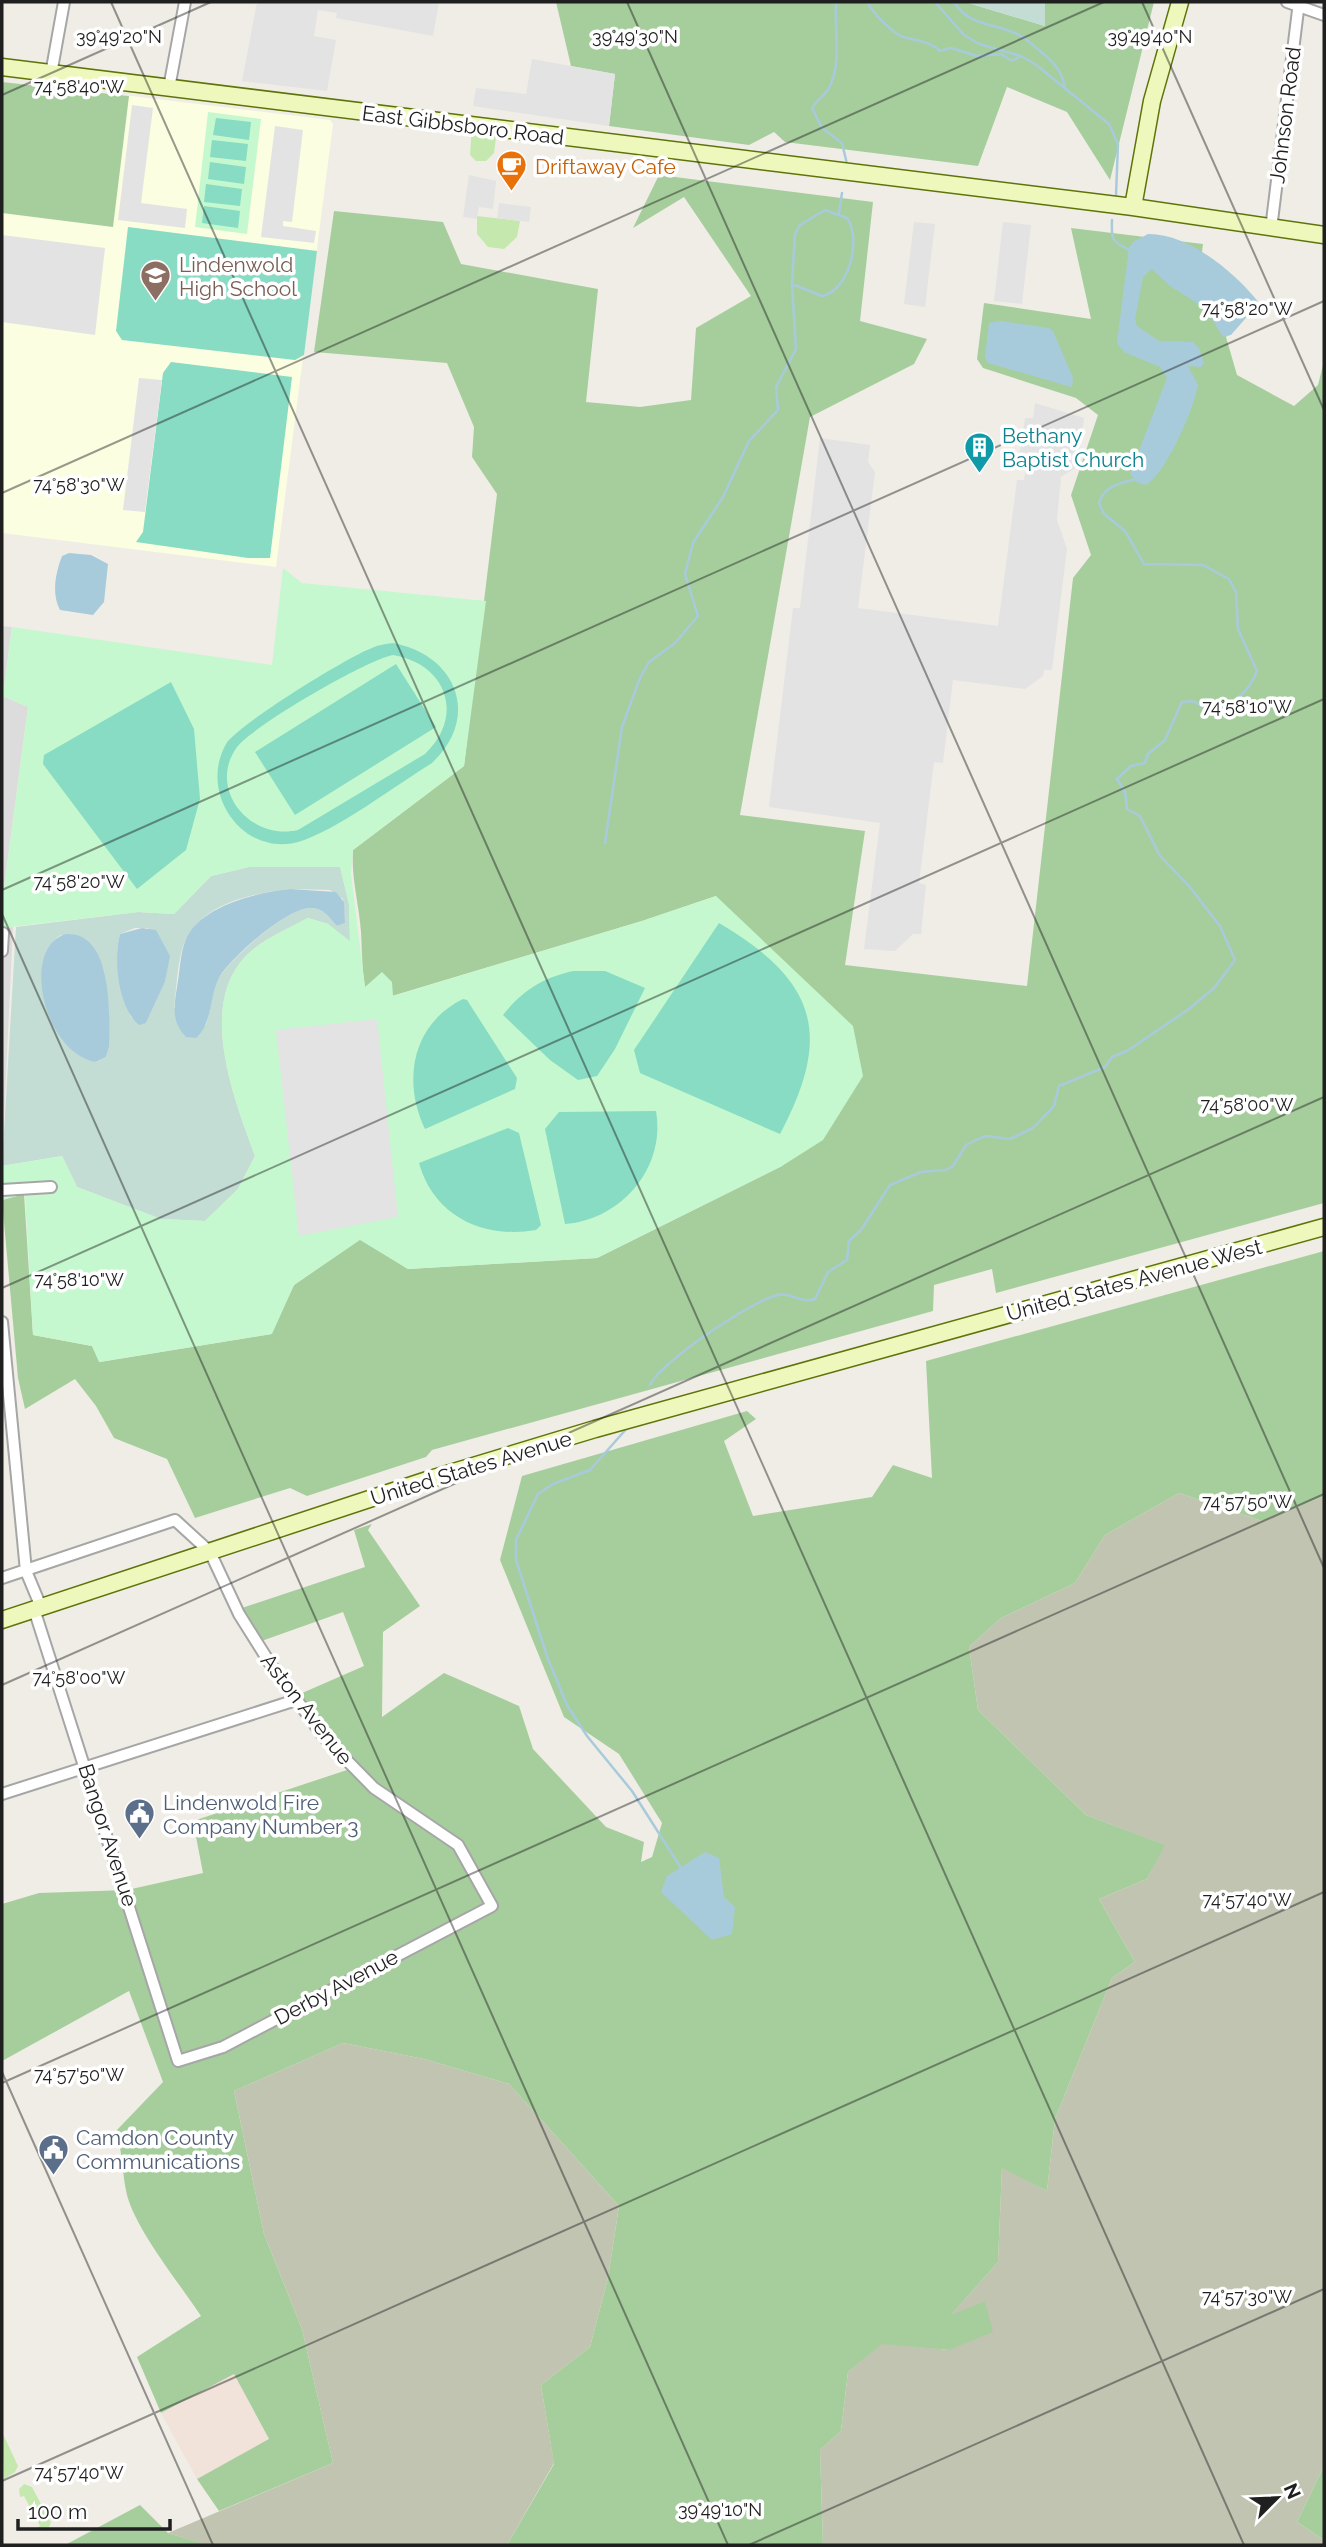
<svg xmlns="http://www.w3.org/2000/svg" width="1326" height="2547" viewBox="0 0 1326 2547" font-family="Raleway,sans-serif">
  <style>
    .residential { fill: #dddcdc }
    .education { fill: #fbfee1 }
    .military { fill: #f1e2da }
    .construction { fill: #c2c4b2 }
    .grass { fill: #c5e8ae }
    .forest { fill: #a6ce9c }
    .wetland { fill: #c3ddd4; fill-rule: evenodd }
    .park { fill: #c5f8ce }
    .pitch { fill: #87dcc3; fill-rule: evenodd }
    .parking { fill: #e3e3e3 }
    .water { fill: #a8cbdc }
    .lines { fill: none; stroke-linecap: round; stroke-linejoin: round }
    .stream { stroke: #a8cbdc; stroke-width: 2.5 }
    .street-casing { stroke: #a6a6a6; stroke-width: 14 }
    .secondary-casing { stroke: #5e7408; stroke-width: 19 }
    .street { stroke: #fff; stroke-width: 10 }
    .secondary { stroke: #eff8bc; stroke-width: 16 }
    .ticks { fill: none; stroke: #1f1f1f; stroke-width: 2; stroke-opacity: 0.45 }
    .labels { text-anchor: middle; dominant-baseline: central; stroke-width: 7; stroke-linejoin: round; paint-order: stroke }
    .street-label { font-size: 21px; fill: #1f1f1f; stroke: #fff }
    .food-label { font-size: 21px; fill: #c56008; stroke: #fff; text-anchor: start }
    .education-label { font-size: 21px; fill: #785e54; stroke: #fff; text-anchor: start }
    .culture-label { font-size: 21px; fill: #0d838f; stroke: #fff; text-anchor: start }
    .service-label { font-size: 21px; fill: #4e5e75; stroke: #fff; text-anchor: start }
    .ticks-label { font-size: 18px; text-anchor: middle; fill: #1f1f1f; stroke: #fff; stroke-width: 7; stroke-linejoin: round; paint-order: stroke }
  </style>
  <rect width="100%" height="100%" fill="#f0ede6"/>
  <path class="residential" d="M2,626L12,627L3,696L28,707L2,903Z
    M13,927L2,1161V928Z"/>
  <path class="education" d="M90,91L330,120L333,124L276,567L2,533V196Z"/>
  <path class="military" d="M234,2374L269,2440L197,2479L161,2413Z"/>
  <path class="construction" d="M1179,1493L1262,1521L1324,1496V2466L1297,2522L1324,2540V2545H823L820,2450L841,2431L848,2372L882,2343L949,2350V2317L998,2262L1002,2167L1047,2191L1055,2119L1112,1978L1135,1962L1099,1899L1147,1879L1164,1845L1086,1815L978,1710L969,1647L1001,1618L1075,1583L1105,1535Z
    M343,2043L424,2059L509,2084L619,2206L608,2278L590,2347L541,2385L554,2463L507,2545H206L168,2533L333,2463L302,2329L264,2234L234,2091Z"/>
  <path class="grass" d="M472,126L497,130L494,153L486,161H476L470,155Z
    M477,216L520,221L517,237L504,249L488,247L477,234Z
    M2,2432L18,2466L15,2472L4,2479Z
    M24,2484L32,2487L51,2523L47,2531L37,2528L40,2526L24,2496L20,2497L19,2489Z"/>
  <path class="forest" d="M556,2H965L1045,26V2H1154L1110,180L1067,112L1007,87L978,166L785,142L774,132L749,145L609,126L615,74L571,66Z
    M2,82L129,96L113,227L2,213Z
    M659,175L873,202L860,321L927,339L914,364L810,417L740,815L865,831L845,965L1027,986L1073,578L1091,555L1071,495L1098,415L1076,398L983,368L977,359L984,303L1091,319L1071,228L1203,244L1202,252L1259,303L1226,337L1237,375L1294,406L1318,385L1324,361V1203L996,1293L992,1269L934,1285L933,1311L432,1450L426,1457L307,1496L290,1488L195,1518L167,1459L114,1438L96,1406L75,1379L25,1409L18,1378L2,1200L24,1194L33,1335L92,1346L100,1362L271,1334L294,1285L360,1239L408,1269L597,1258L782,1166L716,896L642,921L392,996V982L365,987C362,968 362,951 361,932C359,904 351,878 353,850L464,766L497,494L472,457L474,427L447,363L314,352L334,211L443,222L461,264L598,289L586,402L640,407L691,400L696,328L751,296L684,197L633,228Z
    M1324,1251V1496L1262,1521L1179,1493L1105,1535L1075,1583L1001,1618L969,1647L978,1710L1086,1815L1165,1845L1147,1879L1099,1899L1135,1962L1112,1978L1055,2119L1047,2191L1002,2168L998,2262L951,2315L985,2301L993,2332L949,2350L882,2344L848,2372L841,2431L820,2450L823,2545H507L554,2464L541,2385L590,2347L608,2278L619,2206L509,2084L424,2059L343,2043L234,2091L264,2234L302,2329L333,2463L219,2511L197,2479L269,2439L234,2374L161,2413L137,2357L201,2316C180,2284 136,2230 127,2195C122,2174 123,2153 116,2131L163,2082L129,1991L2,2061V1904L39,1893L127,1890L203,1873L193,1821L353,1768L293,1697L364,1666L343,1612L256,1643L239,1609L365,1567L354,1530L372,1524L368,1530L420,1606L383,1632L382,1717L444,1673L519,1706L533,1749L606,1827L644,1842L641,1862L652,1857L662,1823L619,1754L564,1717L500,1560L522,1476L747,1411L756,1419L724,1441L753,1516L872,1497L893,1465L932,1478L926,1361Z
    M1324,2466V2540L1297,2522Z
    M140,2505L168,2533L207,2545H65Z"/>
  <path class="wetland" d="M965,2H1045V26Z
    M249,867H340L349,904L350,942L328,924L308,918C288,929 260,940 244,958C198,1009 235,1101 255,1156L238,1189L205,1221L161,1219L77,1187L62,1156L2,1166L16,927L138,912L174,914L211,876ZM290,889L330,890L343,899L345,923L337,926C329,918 325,909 312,908C290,905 230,959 219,978C211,993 211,1009 206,1025L174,1008C177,987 177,958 186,939C204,903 254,893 290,889ZM148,928L169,956L165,982L146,1023L131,1017C121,995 113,958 120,934L135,928ZM61,935L104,970L109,1047L106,1057L97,1062L83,1057L44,988C41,972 46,943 61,935Z"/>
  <path class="park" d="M208,112L261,119L247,234L195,227Z
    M283,568L302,583L486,601L464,766L353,850L351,874L365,987L382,972L392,982L393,996L642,921L716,896L853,1026L863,1076L823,1140L782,1166L597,1258L408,1269L360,1240L294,1285L272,1334L99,1362L92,1346L33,1335L25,1194L2,1200V1166L62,1156L77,1187L161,1219L205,1221L238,1189L255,1156C235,1101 198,1008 244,958C260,940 288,929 308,918L328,924L350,941L349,904L340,867H249L211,876L174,914L138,912L2,928V903L28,707L3,696L12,627L272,665Z"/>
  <path class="pitch" d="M216,118L251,122L249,140L213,135Z
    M212,140L248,144L246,161L210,157Z
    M210,162L246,167L244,184L208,179Z
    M206,184L242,189L240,206L204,202Z
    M204,206L240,211L238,228L202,223Z
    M128,227L317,251L304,355L295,360L122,340L116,331Z
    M171,362L292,377L270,558H248L136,542L143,532L163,373Z
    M393,643C457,655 481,717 432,763C398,784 334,832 298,842C243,857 198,793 226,744C236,726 349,656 372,648C378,645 386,644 393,643ZM393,655C447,664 465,716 425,754L298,830C249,841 207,788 237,747C253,726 366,660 393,655Z
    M396,664L436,727L295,815L255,752Z
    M171,682L194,729L200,799L186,850L137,889L43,764L44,755Z
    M719,923C817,981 833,1034 780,1134L640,1073L634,1050Z
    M573,971H605L645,988L615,1049L597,1076L578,1080L550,1060L503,1015C522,991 542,978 573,971Z
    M463,999L467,1000L517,1078L515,1089L425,1129C402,1081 412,1024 463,999Z
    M656,1111C666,1168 621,1220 565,1224L545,1129L559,1112Z
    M508,1128L519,1133L541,1225L536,1230C484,1239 434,1217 419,1163Z"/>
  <path class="parking" d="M257,2H439L433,36L336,18L337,13L318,10L314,36L336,40L327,91L242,81Z
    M532,59L615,74L609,126L473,106L476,88L526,94Z
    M132,105L153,108L141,203L187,209L185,228L118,220Z
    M275,126L303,130L292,222L283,221V226L316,231L314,243L261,237Z
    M469,175L496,181L493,209L479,207L477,219L463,217Z
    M499,203L531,207L529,222L497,218Z
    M914,222L935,224L925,307L904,304Z
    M1003,222L1031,225L1022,304L994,301Z
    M2,235L105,248L95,335L2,322Z
    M139,378L162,380L145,512L123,510Z
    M1035,403L1084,418L1078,466L1061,477L1057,520L1067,549L1052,670H1044L1043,676L1025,689L953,680L943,763L934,762L919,883L926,885L921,934H913L895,951L864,949L880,823L769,807L793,608H800L820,438L870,445L868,462L875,472L858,608L998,626L1017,480H1024L1026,465L1018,464L1025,418H1033Z
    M377,1019L398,1217L299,1236L276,1030Z"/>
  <path class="water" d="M1148,234C1188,233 1236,273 1259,303L1231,335L1223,337L1205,308L1170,286L1152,269L1143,277L1135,319L1137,326L1159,341L1193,342L1199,348L1204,363L1201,367L1188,366L1198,385C1193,410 1167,472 1146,485L1138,483L1130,474L1167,378L1160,367L1124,352L1117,343L1129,248L1133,242Z
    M1000,321L1049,328L1053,331L1073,378L1072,387L988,363L985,357L989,323Z
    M69,553L91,555L108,564L104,602L93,615L60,610C51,593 56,572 62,556Z
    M290,889L336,892L344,902L345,923L337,926C329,918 325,909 312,908C290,905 229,959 219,978C209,997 213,1023 196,1038L186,1037C171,1021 174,1007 177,987C180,971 180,953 186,939C200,906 258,892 290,889Z
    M142,928L156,930L170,956L165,982L146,1023L139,1025C118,1008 113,959 120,934Z
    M66,934C113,931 110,1015 109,1047L106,1057L96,1062C43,1053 20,947 66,934Z
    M705,1852L719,1858L724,1897L735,1907L732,1934L712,1940L661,1892L667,1876Z"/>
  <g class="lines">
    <path class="stream" d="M836,2C834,30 842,60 830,86C826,95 817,100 812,108L822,128L842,143L847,164
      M868,2C871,12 894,34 903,37C915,40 931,42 940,51L951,48L977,56L1001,54L1012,61L1021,56
      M935,2L964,35L979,44L1021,56L1035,64L1109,124L1118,144L1116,195
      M954,2C968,25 991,23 1015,33C1028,39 1036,48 1046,56C1057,66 1063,74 1065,89
      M839,213L842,193
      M1112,220C1111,243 1113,241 1131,251
      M605,843L622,727L640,678L649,662L675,643L698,616L685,574L693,543L723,497L749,441L778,410L776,387L796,349L792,284L795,234L800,225L825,210L847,218C862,239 849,291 822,296L792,284
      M650,1385C662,1361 751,1301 778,1295C791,1292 801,1304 815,1299L828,1272L847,1260L849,1241L861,1230L890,1185L921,1172L946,1170L953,1166L966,1145L976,1140L986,1136L1010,1139L1033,1128L1054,1106L1059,1086L1105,1067L1112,1057L1127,1051L1189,1009L1215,987L1235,960L1220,926L1189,886L1160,856L1140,816L1127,809L1125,792L1117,779L1131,766L1145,763L1148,754L1165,740L1182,702L1193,701L1208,710C1231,708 1249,692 1257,671L1238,629L1236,592L1229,579L1203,565L1144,564L1125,531L1104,514L1099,503C1104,486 1120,483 1136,479
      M628,1427L590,1470L553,1484L538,1494L516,1540V1560L548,1659L567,1705L587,1736L632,1791L681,1868"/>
    <defs>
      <path id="street" d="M1287,2L1324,15
        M51,74L64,2
        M169,88L185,2
        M1271,229L1299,2
        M2,951L3,933
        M2,1190L51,1187
        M2,1322L26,1571L41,1607
        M2,1578L175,1520L210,1552L239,1614L271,1665L324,1737L374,1788L458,1845L492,1906L223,2047L178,2061L34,1609
        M2,1794L296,1700"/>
      <path id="secondary" d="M2,67L1133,207L1324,235
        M1133,207L1152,101L1180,2
        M2,1620L427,1480L595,1429L1324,1227"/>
    </defs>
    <use href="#street" class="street-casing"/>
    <use href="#secondary" class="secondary-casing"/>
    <use href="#street" class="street"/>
    <use href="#secondary" class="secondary"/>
  </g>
  <path class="ticks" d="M111,2L1244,2545M627,2L1324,1568M1142,2L1324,410M2,95L211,2M2,493L1104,2M2,890L1324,301M2,914L728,2545M2,1288L1324,699M2,1685L1324,1097M2,2072L213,2545M2,2083L1324,1494M2,2481L1324,1892M749,2545L1324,2289"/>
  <defs>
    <symbol id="cafe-pin" viewBox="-11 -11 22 30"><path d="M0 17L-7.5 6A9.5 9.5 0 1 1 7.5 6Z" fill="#e8710a" stroke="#fff"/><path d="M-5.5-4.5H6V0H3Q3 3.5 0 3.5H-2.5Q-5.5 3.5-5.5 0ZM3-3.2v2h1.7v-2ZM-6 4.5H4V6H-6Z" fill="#fff"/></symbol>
    <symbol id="school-pin" viewBox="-11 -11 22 30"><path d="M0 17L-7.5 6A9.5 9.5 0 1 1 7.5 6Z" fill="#8d6e63" stroke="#fff"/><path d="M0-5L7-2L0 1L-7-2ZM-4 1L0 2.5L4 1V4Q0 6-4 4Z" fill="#fff"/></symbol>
    <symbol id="building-pin" viewBox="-11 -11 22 30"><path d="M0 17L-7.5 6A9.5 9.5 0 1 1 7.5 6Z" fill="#0f9aa8" stroke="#fff"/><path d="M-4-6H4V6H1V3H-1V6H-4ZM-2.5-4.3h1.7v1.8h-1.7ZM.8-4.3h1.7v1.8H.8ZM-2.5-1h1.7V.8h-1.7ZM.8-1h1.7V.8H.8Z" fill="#fff"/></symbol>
    <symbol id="civic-pin" viewBox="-11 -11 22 30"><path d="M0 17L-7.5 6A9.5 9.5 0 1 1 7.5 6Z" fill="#5c6f8a" stroke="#fff"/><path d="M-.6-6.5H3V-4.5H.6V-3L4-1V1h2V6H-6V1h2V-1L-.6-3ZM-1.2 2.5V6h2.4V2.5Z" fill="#fff"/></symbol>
  </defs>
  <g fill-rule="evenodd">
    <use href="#cafe-pin" x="494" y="148" width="35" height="47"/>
    <use href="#school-pin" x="138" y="258" width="35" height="47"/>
    <use href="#building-pin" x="962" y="430" width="35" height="47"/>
    <use href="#civic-pin" x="122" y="1796" width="35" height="47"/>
    <use href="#civic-pin" x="36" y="2132" width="35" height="47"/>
  </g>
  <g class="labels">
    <g class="street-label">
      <text transform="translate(1285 115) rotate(-83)">Johnson Road</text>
      <text transform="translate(463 125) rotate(7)">East Gibbsboro Road</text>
      <text transform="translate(1134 1280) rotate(-15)">United States Avenue West</text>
      <text transform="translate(471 1468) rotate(-17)">United States Avenue</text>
      <text transform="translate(307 1709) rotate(52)">Aston Avenue</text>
      <text transform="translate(108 1835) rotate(72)">Bangor Avenue</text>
      <text transform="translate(336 1987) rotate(-28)">Derby Avenue</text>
    </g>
    <g class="food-label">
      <text x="535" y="166">Driftaway Cafe</text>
    </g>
    <g class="education-label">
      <text x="179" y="264">Lindenwold<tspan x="179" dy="24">High School</tspan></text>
    </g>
    <g class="culture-label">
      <text x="1002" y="435">Bethany<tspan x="1002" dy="24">Baptist Church</tspan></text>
    </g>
    <g class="service-label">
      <text x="163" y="1802">Lindenwold Fire<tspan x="163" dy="24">Company Number 3</tspan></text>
      <text x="76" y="2137">Camdon County<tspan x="76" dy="24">Communications</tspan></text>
    </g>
  </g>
  <g class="ticks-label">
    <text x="119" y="43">39°49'20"N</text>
    <text x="635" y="43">39°49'30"N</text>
    <text x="1150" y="43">39°49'40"N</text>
    <text x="79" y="93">74°58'40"W</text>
    <text x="1247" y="315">74°58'20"W</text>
    <text x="79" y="491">74°58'30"W</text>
    <text x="1247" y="713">74°58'10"W</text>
    <text x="79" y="888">74°58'20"W</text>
    <text x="1247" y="1111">74°58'00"W</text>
    <text x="79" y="1286">74°58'10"W</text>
    <text x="1247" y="1508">74°57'50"W</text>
    <text x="79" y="1684">74°58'00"W</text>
    <text x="1247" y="1906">74°57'40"W</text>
    <text x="79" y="2081">74°57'50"W</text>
    <text x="1247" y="2303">74°57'30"W</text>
    <text x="79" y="2479">74°57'40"W</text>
    <text x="720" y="2516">39°49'10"N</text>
  </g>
  <rect width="1326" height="2547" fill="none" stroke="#1f1f1f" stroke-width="7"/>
  <g transform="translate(1277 2498) rotate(66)" stroke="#ffffff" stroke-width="5" paint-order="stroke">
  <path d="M0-5L12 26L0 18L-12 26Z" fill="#1f1f1f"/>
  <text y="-10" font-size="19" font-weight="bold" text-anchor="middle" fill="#1f1f1f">N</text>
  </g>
  <path d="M18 2519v10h152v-10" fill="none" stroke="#1f1f1f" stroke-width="3.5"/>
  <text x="28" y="2519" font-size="21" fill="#1f1f1f" stroke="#ffffff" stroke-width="5" paint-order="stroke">100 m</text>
</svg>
